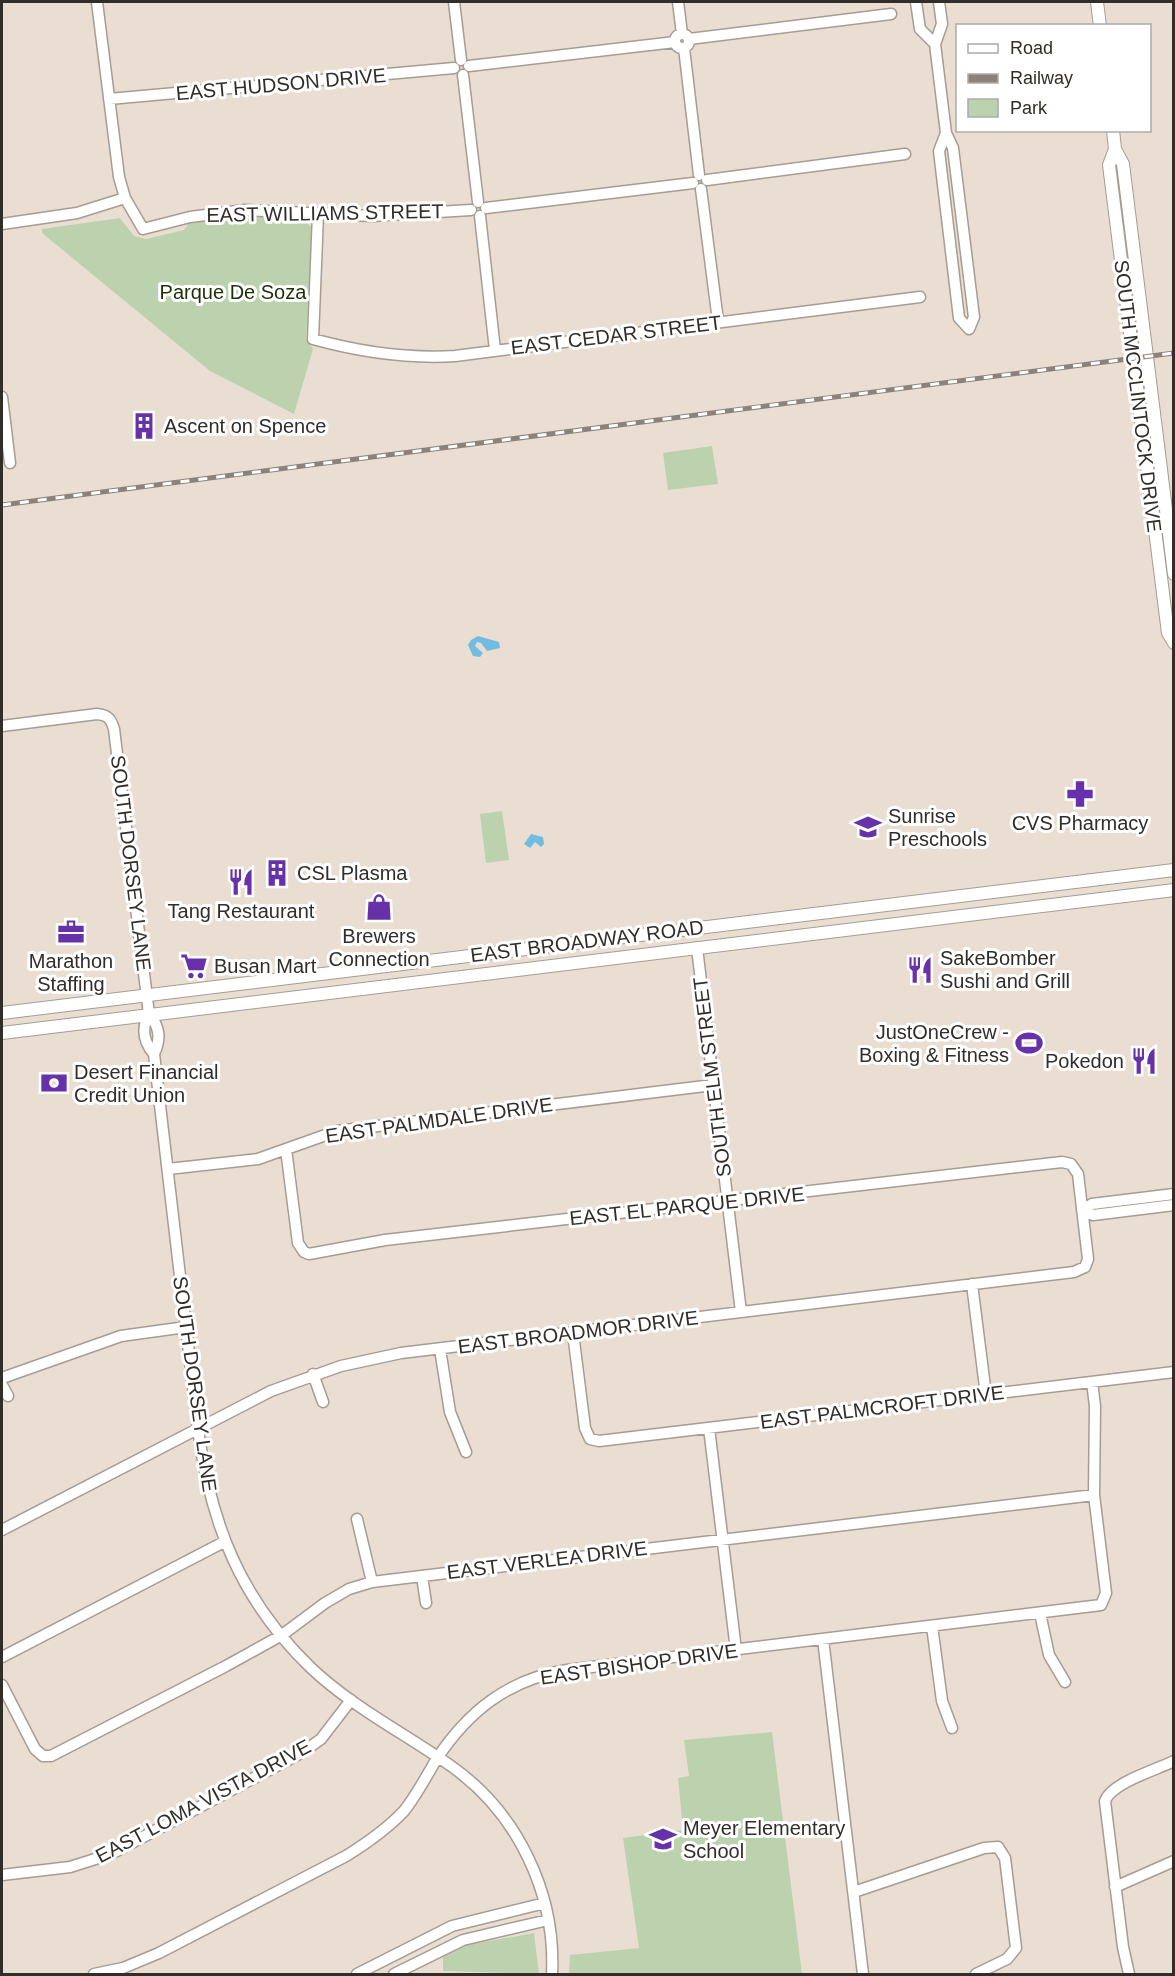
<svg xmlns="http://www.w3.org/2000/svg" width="1175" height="1976" viewBox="0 0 1175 1976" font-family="Helvetica,sans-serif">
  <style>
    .green { fill: #bcd2ae }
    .water { fill: #71bce0 }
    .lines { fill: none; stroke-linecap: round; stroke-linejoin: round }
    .minor-casing { stroke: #a79c91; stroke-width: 13 }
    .major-casing { stroke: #a79c91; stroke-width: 14 }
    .minor { stroke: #fff; stroke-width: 10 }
    .major { stroke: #fff; stroke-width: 12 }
    .rail-casing { stroke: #8b837b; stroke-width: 5 }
    .rail { stroke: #fff; stroke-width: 3; stroke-dasharray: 9; stroke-linecap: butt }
    .labels { text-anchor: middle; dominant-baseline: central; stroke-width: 6; stroke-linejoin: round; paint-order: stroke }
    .street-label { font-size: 20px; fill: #312d28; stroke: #fff }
    .park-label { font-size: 20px; fill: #1b3207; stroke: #fff }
    .poi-label { font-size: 20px; fill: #312d28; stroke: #fff; text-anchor: start }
  </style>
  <rect width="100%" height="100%" fill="#eaded3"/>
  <path class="green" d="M267,216L303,219L312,228L306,339L313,349L294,414L210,371L42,233V229L120,218L134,236L146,239L184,230L188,224L203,220Z
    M712,446L718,484L668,490L663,453Z
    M502,811L509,860L486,863L480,814Z
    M772,1732L802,1974H569L570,1955L639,1948L623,1838L683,1830L678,1778L689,1776L684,1740Z
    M534,1933L539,1974L443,1971V1957L467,1945Z"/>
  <path class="water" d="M478,636L499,642L500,648L487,651L481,643L477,642L475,646L483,653L480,657L473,656L468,645L471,640Z
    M531,834L543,837L544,844L541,847L535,842L530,848L524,844Z"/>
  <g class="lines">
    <defs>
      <path id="minor" d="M97,2L119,177L125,198L143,229L190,217L245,210L372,216L471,210
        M454,2L461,60
        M678,2L682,34
        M916,2L920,29L935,44
        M939,2L942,24L935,44L946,133L953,148L974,317L969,329L959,318L939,151L946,133
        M675 41a7 7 0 1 1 14 0a7 7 0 1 1-14 0Z
        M689,39L891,14
        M684,48L699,175
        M469,66L675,42
        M463,75L478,202
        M109,99L454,68
        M707,180L905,154
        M701,189L718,321
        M486,208L693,183
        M318,214L313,339C360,352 405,359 455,356L920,297
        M480,216L495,350
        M2,224L77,213L125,198
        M2,397L10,463
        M2,726L97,714C108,715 111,719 114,729L149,1014C160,1027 161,1039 154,1054L198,1430C211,1524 240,1599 310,1667C352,1707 404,1733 451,1766C518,1813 556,1894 552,1974
        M697,948L741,1312
        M149,1014C141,1029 143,1041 154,1054
        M168,1169L258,1159L337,1131L713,1085
        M1174,1194L1092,1204L1082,1210L1093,1215L1174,1205
        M972,1284L986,1395
        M573,1333L585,1428L590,1439L599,1441L1174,1372
        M440,1349L450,1412L466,1452
        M313,1374L323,1402
        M2,1378L121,1336L186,1327
        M2,1385L8,1396
        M709,1428L736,1650
        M357,1519L372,1582
        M2,1530L271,1391L341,1366L401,1353L1074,1272L1085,1267L1088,1259L1078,1174L1071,1164L1062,1162L385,1240L309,1254L304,1252L298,1243L286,1149
        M422,1576L426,1603
        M1040,1613L1049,1655L1065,1682
        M932,1626L942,1701L952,1728
        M823,1639L863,1974
        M2,1657L224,1542
        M2,1685L35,1749L43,1756H51L226,1666L282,1635L325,1603L349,1589L372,1582L1094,1495
        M2,1875L70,1867L111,1854L303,1752L321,1739L351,1700
        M1115,1887L1174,1861
        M854,1892L984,1848L998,1847L1005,1858L1016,1948L1007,1959L976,1974
        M94,1974L123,1968L159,1953L346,1856C367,1843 387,1829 404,1811C416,1796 426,1777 436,1760C468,1711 509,1679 567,1670L1101,1605L1106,1593L1094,1495L1095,1406L1092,1382
        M357,1974L452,1926L545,1903
        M394,1974L463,1940L548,1920
        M1129,1974L1123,1947L1105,1801C1111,1783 1156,1770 1174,1761"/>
      <path id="major" d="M1097,2L1100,26
        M1113,130L1115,149L1123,164L1174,574
        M1115,149L1109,165L1168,633L1174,643
        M2,1013L1174,870
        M2,1033L1174,890"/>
    </defs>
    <use href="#minor" class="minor-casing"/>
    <use href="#major" class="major-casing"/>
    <use href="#minor" class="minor"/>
    <use href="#major" class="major"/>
    <defs>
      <path id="rail" d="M2,505L1174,353"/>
    </defs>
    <use href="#rail" class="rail-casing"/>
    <use href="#rail" class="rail"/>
  </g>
  <defs>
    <symbol id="building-bare" viewBox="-9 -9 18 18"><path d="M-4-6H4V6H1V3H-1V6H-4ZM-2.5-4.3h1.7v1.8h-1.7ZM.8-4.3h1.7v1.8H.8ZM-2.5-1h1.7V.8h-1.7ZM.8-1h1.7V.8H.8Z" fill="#6732a9" stroke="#fff" stroke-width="2.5" paint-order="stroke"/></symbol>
    <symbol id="pharmacy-bare" viewBox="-9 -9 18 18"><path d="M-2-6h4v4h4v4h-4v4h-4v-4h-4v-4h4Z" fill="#6732a9" stroke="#fff" stroke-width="2.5" paint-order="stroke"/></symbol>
    <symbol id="school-bare" viewBox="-9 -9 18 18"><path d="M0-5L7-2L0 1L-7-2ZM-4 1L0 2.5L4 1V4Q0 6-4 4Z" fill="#6732a9" stroke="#fff" stroke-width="2.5" paint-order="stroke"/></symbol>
    <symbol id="restaurant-bare" viewBox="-9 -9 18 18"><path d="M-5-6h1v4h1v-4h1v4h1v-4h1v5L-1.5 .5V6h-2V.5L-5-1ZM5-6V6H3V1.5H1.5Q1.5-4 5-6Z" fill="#6732a9" stroke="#fff" stroke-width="2.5" paint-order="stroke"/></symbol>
    <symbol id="shop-bare" viewBox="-9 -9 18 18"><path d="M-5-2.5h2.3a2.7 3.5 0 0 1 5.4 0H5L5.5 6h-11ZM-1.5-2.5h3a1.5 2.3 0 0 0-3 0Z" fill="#6732a9" stroke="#fff" stroke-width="2.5" paint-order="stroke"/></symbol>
    <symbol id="office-bare" viewBox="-9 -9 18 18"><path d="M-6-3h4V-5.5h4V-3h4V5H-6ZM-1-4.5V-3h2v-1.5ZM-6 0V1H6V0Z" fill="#6732a9" stroke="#fff" stroke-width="2.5" paint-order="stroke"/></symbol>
    <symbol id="supermarket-bare" viewBox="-9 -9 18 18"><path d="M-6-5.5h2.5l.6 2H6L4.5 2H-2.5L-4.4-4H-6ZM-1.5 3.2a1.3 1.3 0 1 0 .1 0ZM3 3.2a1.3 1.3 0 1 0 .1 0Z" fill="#6732a9" stroke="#fff" stroke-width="2.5" paint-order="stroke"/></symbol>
    <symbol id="stadium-bare" viewBox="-9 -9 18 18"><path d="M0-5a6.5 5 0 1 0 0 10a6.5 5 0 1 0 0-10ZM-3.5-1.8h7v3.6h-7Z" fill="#6732a9" stroke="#fff" stroke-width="2.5" paint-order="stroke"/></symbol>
    <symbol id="bank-bare" viewBox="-9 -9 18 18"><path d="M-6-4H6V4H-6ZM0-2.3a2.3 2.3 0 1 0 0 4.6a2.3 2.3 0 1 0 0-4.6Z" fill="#6732a9" stroke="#fff" stroke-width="2.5" paint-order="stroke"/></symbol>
  </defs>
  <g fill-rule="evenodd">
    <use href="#building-bare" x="125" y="407" width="38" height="38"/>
    <use href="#pharmacy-bare" x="1061" y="775" width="38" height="38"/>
    <use href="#school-bare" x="849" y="808" width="38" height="38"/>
    <use href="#building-bare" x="258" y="854" width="38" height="38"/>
    <use href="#restaurant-bare" x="222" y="863" width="38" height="38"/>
    <use href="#shop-bare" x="360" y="888" width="38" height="38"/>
    <use href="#office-bare" x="52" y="913" width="38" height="38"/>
    <use href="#supermarket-bare" x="175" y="947" width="38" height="38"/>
    <use href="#restaurant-bare" x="901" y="951" width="38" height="38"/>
    <use href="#stadium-bare" x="1010" y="1024" width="38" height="38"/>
    <use href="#restaurant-bare" x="1125" y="1042" width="38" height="38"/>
    <use href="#bank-bare" x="35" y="1064" width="38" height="38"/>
    <use href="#school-bare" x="644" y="1820" width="38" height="38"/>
  </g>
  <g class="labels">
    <g class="street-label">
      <text transform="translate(281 84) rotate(-5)">EAST HUDSON DRIVE</text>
      <text transform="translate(325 213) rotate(-1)">EAST WILLIAMS STREET</text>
      <text transform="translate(616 335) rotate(-7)">EAST CEDAR STREET</text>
      <text transform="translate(1138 396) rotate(83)">SOUTH MCCLINTOCK DRIVE</text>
      <text transform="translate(131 863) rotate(83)">SOUTH DORSEY LANE</text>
      <text transform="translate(587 941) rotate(-7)">EAST BROADWAY ROAD</text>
      <text transform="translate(712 1077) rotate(-97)">SOUTH ELM STREET</text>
      <text transform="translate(439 1120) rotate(-8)">EAST PALMDALE DRIVE</text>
      <text transform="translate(687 1206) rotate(-6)">EAST EL PARQUE DRIVE</text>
      <text transform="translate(578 1332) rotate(-7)">EAST BROADMOR DRIVE</text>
      <text transform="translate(195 1384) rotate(82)">SOUTH DORSEY LANE</text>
      <text transform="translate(882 1407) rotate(-7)">EAST PALMCROFT DRIVE</text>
      <text transform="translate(547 1560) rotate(-7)">EAST VERLEA DRIVE</text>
      <text transform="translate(639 1664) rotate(-8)">EAST BISHOP DRIVE</text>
      <text transform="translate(203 1801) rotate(-28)">EAST LOMA VISTA DRIVE</text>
    </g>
    <g class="park-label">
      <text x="233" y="292">Parque De Soza</text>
    </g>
    <g class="poi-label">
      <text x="164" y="426">Ascent on Spence</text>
      <text x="888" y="816">Sunrise<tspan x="888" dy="23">Preschools</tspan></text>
      <text x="1080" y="823" text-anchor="middle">CVS Pharmacy</text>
      <text x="297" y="873">CSL Plasma</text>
      <text x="241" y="911" text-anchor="middle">Tang Restaurant</text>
      <text x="379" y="936" text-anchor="middle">Brewers<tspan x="379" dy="23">Connection</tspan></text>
      <text x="940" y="958">SakeBomber<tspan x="940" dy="23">Sushi and Grill</tspan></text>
      <text x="71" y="961" text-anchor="middle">Marathon<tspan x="71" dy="23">Staffing</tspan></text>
      <text x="214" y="966">Busan Mart</text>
      <text x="1009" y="1032" text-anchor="end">JustOneCrew -<tspan x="1009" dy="23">Boxing &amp; Fitness</tspan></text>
      <text x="1124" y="1061" text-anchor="end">Pokedon</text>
      <text x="74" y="1072">Desert Financial<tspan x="74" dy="23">Credit Union</tspan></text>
      <text x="683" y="1828">Meyer Elementary<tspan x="683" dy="23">School</tspan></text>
    </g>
  </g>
  <rect width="1175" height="1976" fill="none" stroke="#312d28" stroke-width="6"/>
  <rect x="956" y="24" width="195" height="108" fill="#ffffff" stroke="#adaba9" stroke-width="1.5"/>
  <rect x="968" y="44" width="30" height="9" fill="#ffffff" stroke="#adaba9" stroke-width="1.5"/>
  <text x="1010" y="54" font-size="18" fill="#312d28">Road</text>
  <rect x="968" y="74" width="30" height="9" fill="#8b837b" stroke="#adaba9" stroke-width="1.5"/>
  <text x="1010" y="84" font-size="18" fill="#312d28">Railway</text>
  <rect x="968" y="99" width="30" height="18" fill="#bcd2ae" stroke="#adaba9" stroke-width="1.5"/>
  <text x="1010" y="114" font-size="18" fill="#312d28">Park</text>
</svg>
